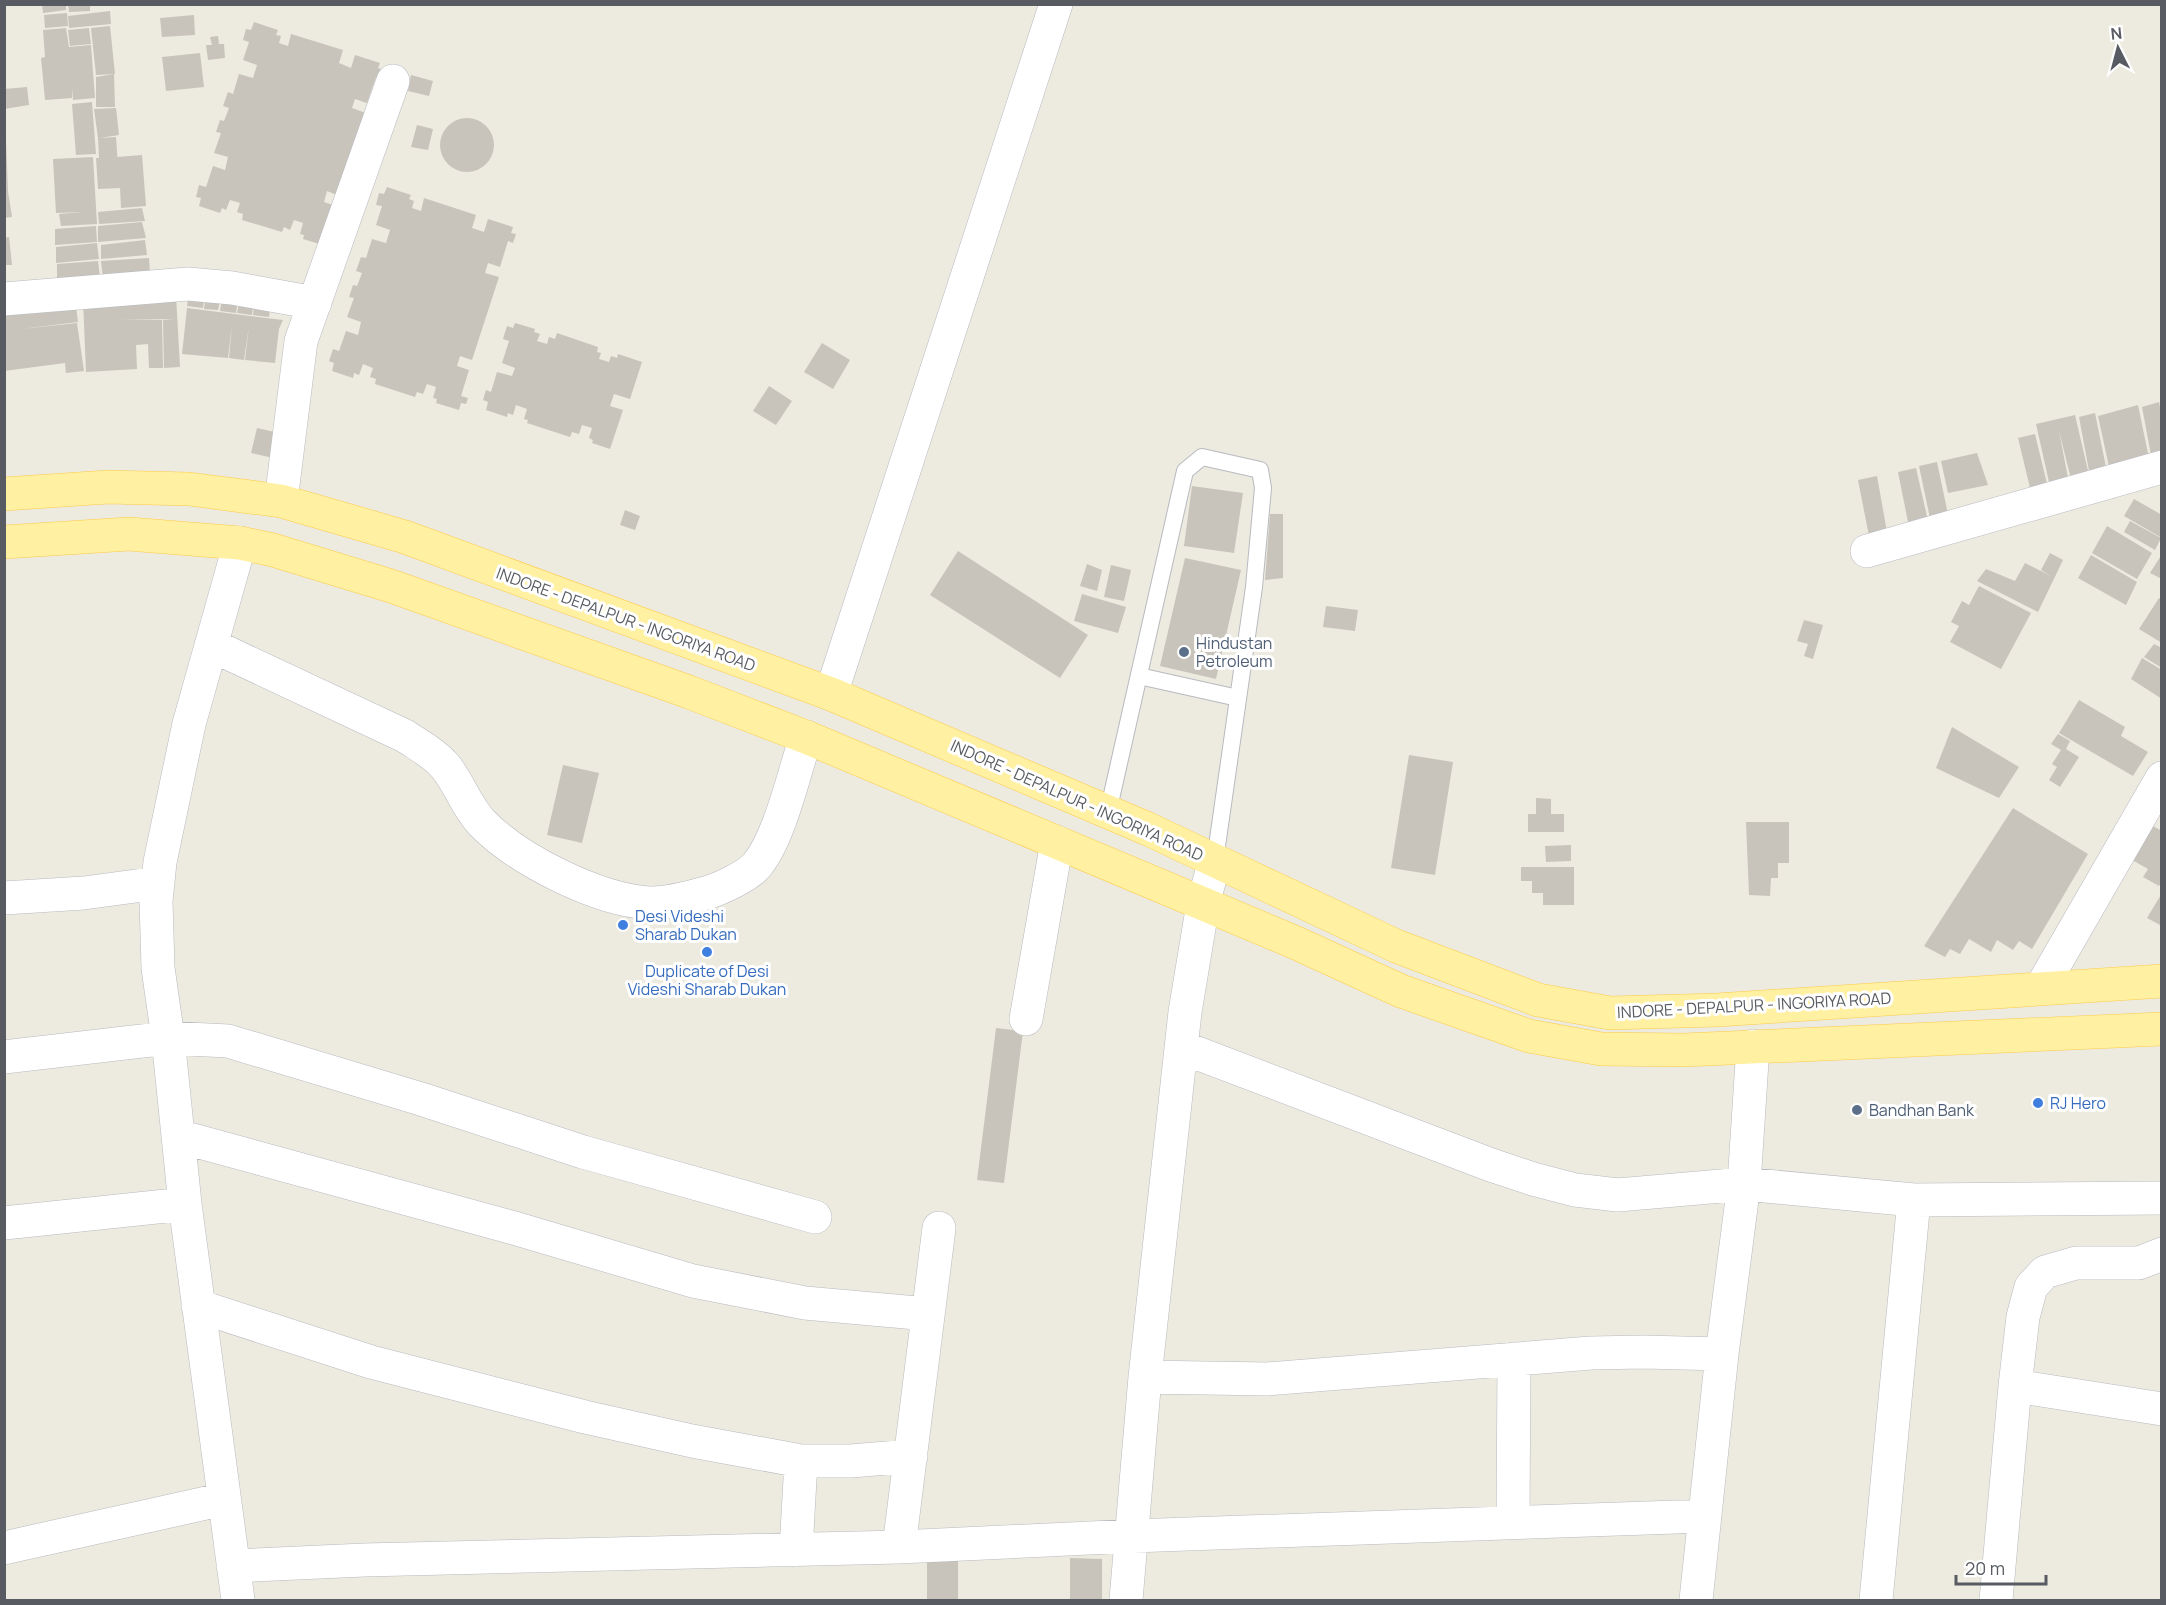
<svg xmlns="http://www.w3.org/2000/svg" width="2166" height="1605" viewBox="0 0 2166 1605" font-family="Manrope,sans-serif">
  <style>
    .building { fill: #c8c4bc }
    .lines { fill: none; stroke-linecap: round; stroke-linejoin: round }
    .lane-casing { stroke: #b7bac0; stroke-width: 18 }
    .street-casing { stroke: #b7bac0; stroke-width: 34 }
    .primary-casing { stroke: #fdcb48; stroke-width: 34 }
    .lane { stroke: #fff; stroke-width: 16 }
    .street { stroke: #fff; stroke-width: 33 }
    .primary { stroke: #fff0a2; stroke-width: 33 }
    .service-dot { fill: #5c6f8a; stroke: #fff; stroke-width: 2 }
    .shop-dot { fill: #3f7fe0; stroke: #fff; stroke-width: 2 }
    .labels { text-anchor: middle; dominant-baseline: central; stroke-width: 6; stroke-linejoin: round; paint-order: stroke }
    .street-label { font-size: 16px; fill: #585c62; stroke: #fff }
    .service-label { font-size: 16px; fill: #4e5e75; stroke: #fff; text-anchor: start }
    .shop-label { font-size: 16px; fill: #366cbe; stroke: #fff; text-anchor: start }
  </style>
  <rect width="100%" height="100%" fill="#edeadf"/>
  <path class="building" d="M42,4H66V10L43,13Z
    M68,4H90V11L69,12Z
    M110,11L111,24L69,28L68,16Z
    M67,13L68,26L45,28L44,15Z
    M194,15L195,35L162,37L160,18Z
    M254,22L278,30L276,35L281,36L279,43L288,46L291,34L343,50L339,63L351,68L355,55L380,63L378,68L383,70L380,79L376,77L367,103L355,99L352,108L366,113L339,196L327,191L324,202L336,206L326,246L303,239L304,235L300,234L303,223L294,220L290,230L284,227L282,232L242,220L243,214L237,212L240,203L230,200L226,210L222,208L220,213L199,206L201,198L196,197L199,185L206,187L213,166L225,170L228,157L214,153L221,133L216,132L220,120L224,121L229,108L223,106L228,92L233,94L239,74L253,78L257,65L243,60L249,42L243,40L246,29L251,30Z
    M110,26L115,74L96,75L91,28Z
    M66,28L69,47L91,45L95,98L73,100L72,88V98L45,100L41,58L45,57L43,30Z
    M89,28L91,44L70,46L68,30Z
    M218,36L219,44H224L225,58L208,60L206,45H212L210,37Z
    M200,53L204,87L166,91L162,57Z
    M114,74L115,107H96V77Z
    M411,75L433,81L429,96L408,91Z
    M27,87L29,105L4,109V89Z
    M92,102L96,154L76,155L72,104Z
    M116,108L119,135L100,138L116,137L119,181L117,157L142,155L146,206L121,208L120,188L98,189L96,158H99L98,138L94,109Z
    M440 145a27 27 0 1 1 54 0a27 27 0 1 1-54 0Z
    M417,125L433,129L428,150L411,147Z
    M4,140H6L8,191L12,217L4,218Z
    M93,157L97,224L61,226L59,214L84,212L56,213L53,159Z
    M387,187L411,195L409,199L414,201L412,208L421,211L424,198L476,215L472,228L484,232L488,219L513,227L511,233L516,234L513,243L508,241L500,267L488,263L485,273L499,277L472,360L460,356L457,366L469,370L461,396L468,398L466,404L461,403L459,410L436,403L437,399L433,398L436,387L427,384L423,394L417,392L415,397L375,384L376,379L370,377L373,368L363,364L359,375L354,373L353,378L332,371L334,363L329,361L333,349L339,351L346,331L358,335L361,322L347,317L354,298L349,297L353,285L357,286L362,273L356,271L361,257L366,258L372,239L386,243L390,230L376,225L382,206L376,205L379,193L384,194Z
    M142,208L145,221L99,224L98,212Z
    M142,222L146,238L98,242V226Z
    M96,226L97,242L55,245V229Z
    M9,237L12,265H4V238Z
    M145,240L147,255L101,259V245Z
    M97,243L99,259L56,263V247Z
    M149,258L150,274L103,279L101,261Z
    M98,261L100,277L57,280V264Z
    M189,293L205,295L203,308L187,306Z
    M176,295L180,367L164,368L163,320L173,319L121,320H162L163,368H149L148,344L136,345L137,369L86,372L83,300Z
    M206,295L221,297L218,310L204,309Z
    M222,297L238,300L236,313L220,311Z
    M75,299L78,322L21,329L77,323L84,371L66,373L65,363L4,371V307Z
    M240,300L254,302L252,315L237,313Z
    M255,301L271,304L269,317L253,315Z
    M187,308L283,320L279,329L275,363L245,360L249,326L244,360L229,358L232,324L228,358L182,354Z
    M515,323L535,329L534,332L540,334L537,341L547,344L549,337L555,339L557,333L598,347L597,352L601,353L599,359L609,362L611,356L617,358L618,354L642,362L630,399L614,394L610,406L623,410L610,449L592,443L593,440L589,438L592,428L582,425L579,434L572,432L570,437L527,423L528,420L524,419L527,409L516,405L513,415L508,413L507,417L486,410L488,402L483,400L486,390L491,392L497,372L512,376L515,368L502,363L509,341L503,339L507,326L513,328Z
    M822,343L850,360L833,389L804,372Z
    M769,386L792,401L776,425L753,411Z
    M2159,402L2162,416V464L2153,466L2142,407Z
    M2138,405L2150,463L2111,476L2098,416Z
    M2095,413L2107,472L2090,476L2079,417Z
    M2075,415L2089,475L2072,483L2059,431L2068,478L2049,482L2036,424Z
    M257,428L283,434L278,459L251,453Z
    M2035,434L2048,488L2031,492L2018,438Z
    M1977,453L1988,485L1948,493L1941,461Z
    M1937,462L1949,519L1931,523L1919,466Z
    M1916,468L1928,521L1909,527L1898,472Z
    M1877,476L1887,532L1869,536L1858,480Z
    M1192,486L1243,493L1234,553L1184,546Z
    M2134,499L2162,515V538L2124,516Z
    M625,510L640,516L635,530L620,525Z
    M1270,514H1283V578L1265,580Z
    M2130,521L2161,538L2155,550L2124,532Z
    M2107,526L2152,553L2137,579L2092,553Z
    M958,551L1088,635L1060,678L930,595Z
    M2050,553L2063,560L2038,612L1977,581L1986,569L2015,581L2025,563L2051,576L2041,570Z
    M2162,554V579L2150,573Z
    M2091,555L2137,582L2126,605L2078,578Z
    M1185,558L1241,570L1216,679L1160,666Z
    M1087,564L1102,570L1097,591L1080,586Z
    M1111,565L1131,570L1124,601L1104,597Z
    M1979,586L2031,613L2001,669L1950,642L1959,626L1951,622L1962,601L1969,605Z
    M1082,594L1126,607L1118,633L1074,621Z
    M2159,598L2162,599V643L2139,629Z
    M1326,606L1358,610L1355,631L1323,627Z
    M1804,620L1823,625L1813,659L1804,656L1808,644L1797,641Z
    M2154,644L2162,648V668L2144,657Z
    M2142,658L2162,670V699L2131,679Z
    M2079,700L2125,727L2121,736L2148,752L2133,776L2059,733Z
    M1952,727L2019,767L1999,798L1936,768Z
    M2058,734L2070,741L2066,749L2079,757L2060,787L2049,780L2057,767L2052,764L2061,750L2051,744Z
    M1409,755L1453,762L1435,875L1391,868Z
    M563,765L599,773L582,843L547,835Z
    M1536,798L1551,799V814H1564V832H1528V814H1536Z
    M2013,808L2088,854L2032,949L2019,941L2013,950L1997,940L1991,952L1969,939L1960,954L1950,949L1945,957L1924,946Z
    M2144,821L2162,831V881L2159,886L2143,877L2148,869L2125,856Z
    M1746,822H1789V863H1778V878H1771L1770,896L1749,895Z
    M1571,845V861L1546,862L1545,846Z
    M1521,867H1574V905H1543V893H1532V881H1521Z
    M2162,893V926L2147,918Z
    M996,1028L1023,1031L1004,1183L977,1180Z
    M927,1558L958,1559V1600H927Z
    M1070,1558L1102,1559V1600H1070Z"/>
  <g class="lines">
    <defs>
      <path id="lane" d="M1139,676L1238,698
        M1108,812L1185,471L1202,457L1260,470L1263,488L1254,587L1215,860"/>
      <path id="street" d="M4,299L188,284L232,288L315,303
        M281,501L301,341L393,81
        M1867,551L2162,467
        M211,645L405,736C418,745 434,753 445,766C459,783 466,806 482,823C518,860 596,899 648,903C666,904 688,898 706,893C720,889 748,876 757,865C780,837 794,773 806,737
        M831,694L1056,4
        M4,898L84,893L158,883
        M2041,988L2162,778
        M1026,1019L1057,842
        M1181,1047L1491,1165L1533,1179L1575,1190L1618,1195L1744,1184L1914,1200L2162,1198
        M4,1057L168,1038L228,1041L421,1099L583,1152L815,1217
        M178,1136L514,1228L693,1281L805,1303L928,1314
        M4,1223L185,1204
        M198,1306L371,1362L585,1417L692,1441L801,1461H851L911,1456
        M1145,1377L1267,1379L1591,1353L1644,1352L1722,1354
        M2015,1386L2162,1409
        M1513,1522L1514,1359
        M899,1547L939,1228
        M4,1548L224,1499
        M796,1550L801,1461
        M233,1566L364,1560L899,1547L1132,1536L1705,1516
        M238,1600L185,1204L168,1038L158,968L156,901L160,862L189,724L240,543
        M1126,1600L1145,1377L1185,1012L1203,904L1215,860
        M1696,1600L1722,1354L1744,1184L1753,1046
        M1876,1600L1914,1200
        M1996,1600L2015,1386L2023,1317L2031,1287L2045,1272L2076,1263H2139L2162,1254"/>
      <path id="primary" d="M4,494L108,487L189,489L281,501L405,537L831,694L1148,829L1396,946L1538,1000L1610,1013L1717,1010L2162,981
        M4,542L129,534L240,543L273,550L391,586L689,692L806,737L1294,942L1401,991L1529,1036L1601,1049L1684,1050L2162,1029"/>
    </defs>
    <use href="#lane" class="lane-casing"/>
    <use href="#street" class="street-casing"/>
    <use href="#primary" class="primary-casing"/>
    <use href="#lane" class="lane"/>
    <use href="#street" class="street"/>
    <use href="#primary" class="primary"/>
  </g>
  <g class="service-dot">
    <circle cx="1184" cy="652" r="6"/>
    <circle cx="1857" cy="1110" r="6"/>
  </g>
  <g class="shop-dot">
    <circle cx="623" cy="925" r="6"/>
    <circle cx="707" cy="952" r="6"/>
    <circle cx="2038" cy="1103" r="6"/>
  </g>
  <g class="labels">
    <g class="street-label">
      <text transform="translate(626 619) rotate(20)">INDORE - DEPALPUR - INGORIYA ROAD</text>
      <text transform="translate(1077 800) rotate(24)">INDORE - DEPALPUR - INGORIYA ROAD</text>
      <text transform="translate(1754 1005) rotate(-3)">INDORE - DEPALPUR - INGORIYA ROAD</text>
    </g>
    <g class="service-label">
      <text x="1196" y="643">Hindustan<tspan x="1196" dy="18">Petroleum</tspan></text>
      <text x="1869" y="1110">Bandhan Bank</text>
    </g>
    <g class="shop-label">
      <text x="635" y="916">Desi Videshi<tspan x="635" dy="18">Sharab Dukan</tspan></text>
      <text x="707" y="971" text-anchor="middle">Duplicate of Desi<tspan x="707" dy="18">Videshi Sharab Dukan</tspan></text>
      <text x="2050" y="1103">RJ Hero</text>
    </g>
  </g>
  <rect width="2166" height="1605" fill="none" stroke="#585c62" stroke-width="12"/>
  <g transform="translate(2118 48) rotate(354)" stroke="#ffffff" stroke-width="4.5" paint-order="stroke">
  <path d="M0-4.5L10 22L0 15L-10 22Z" fill="#585c62"/>
  <text y="-9" font-size="16" font-weight="bold" text-anchor="middle" fill="#585c62">N</text>
  </g>
  <path d="M1956 1575v9h90v-9" fill="none" stroke="#585c62" stroke-width="3"/>
  <text x="1965" y="1575" font-size="18" fill="#585c62" stroke="#ffffff" stroke-width="4.5" paint-order="stroke">20 m</text>
</svg>
